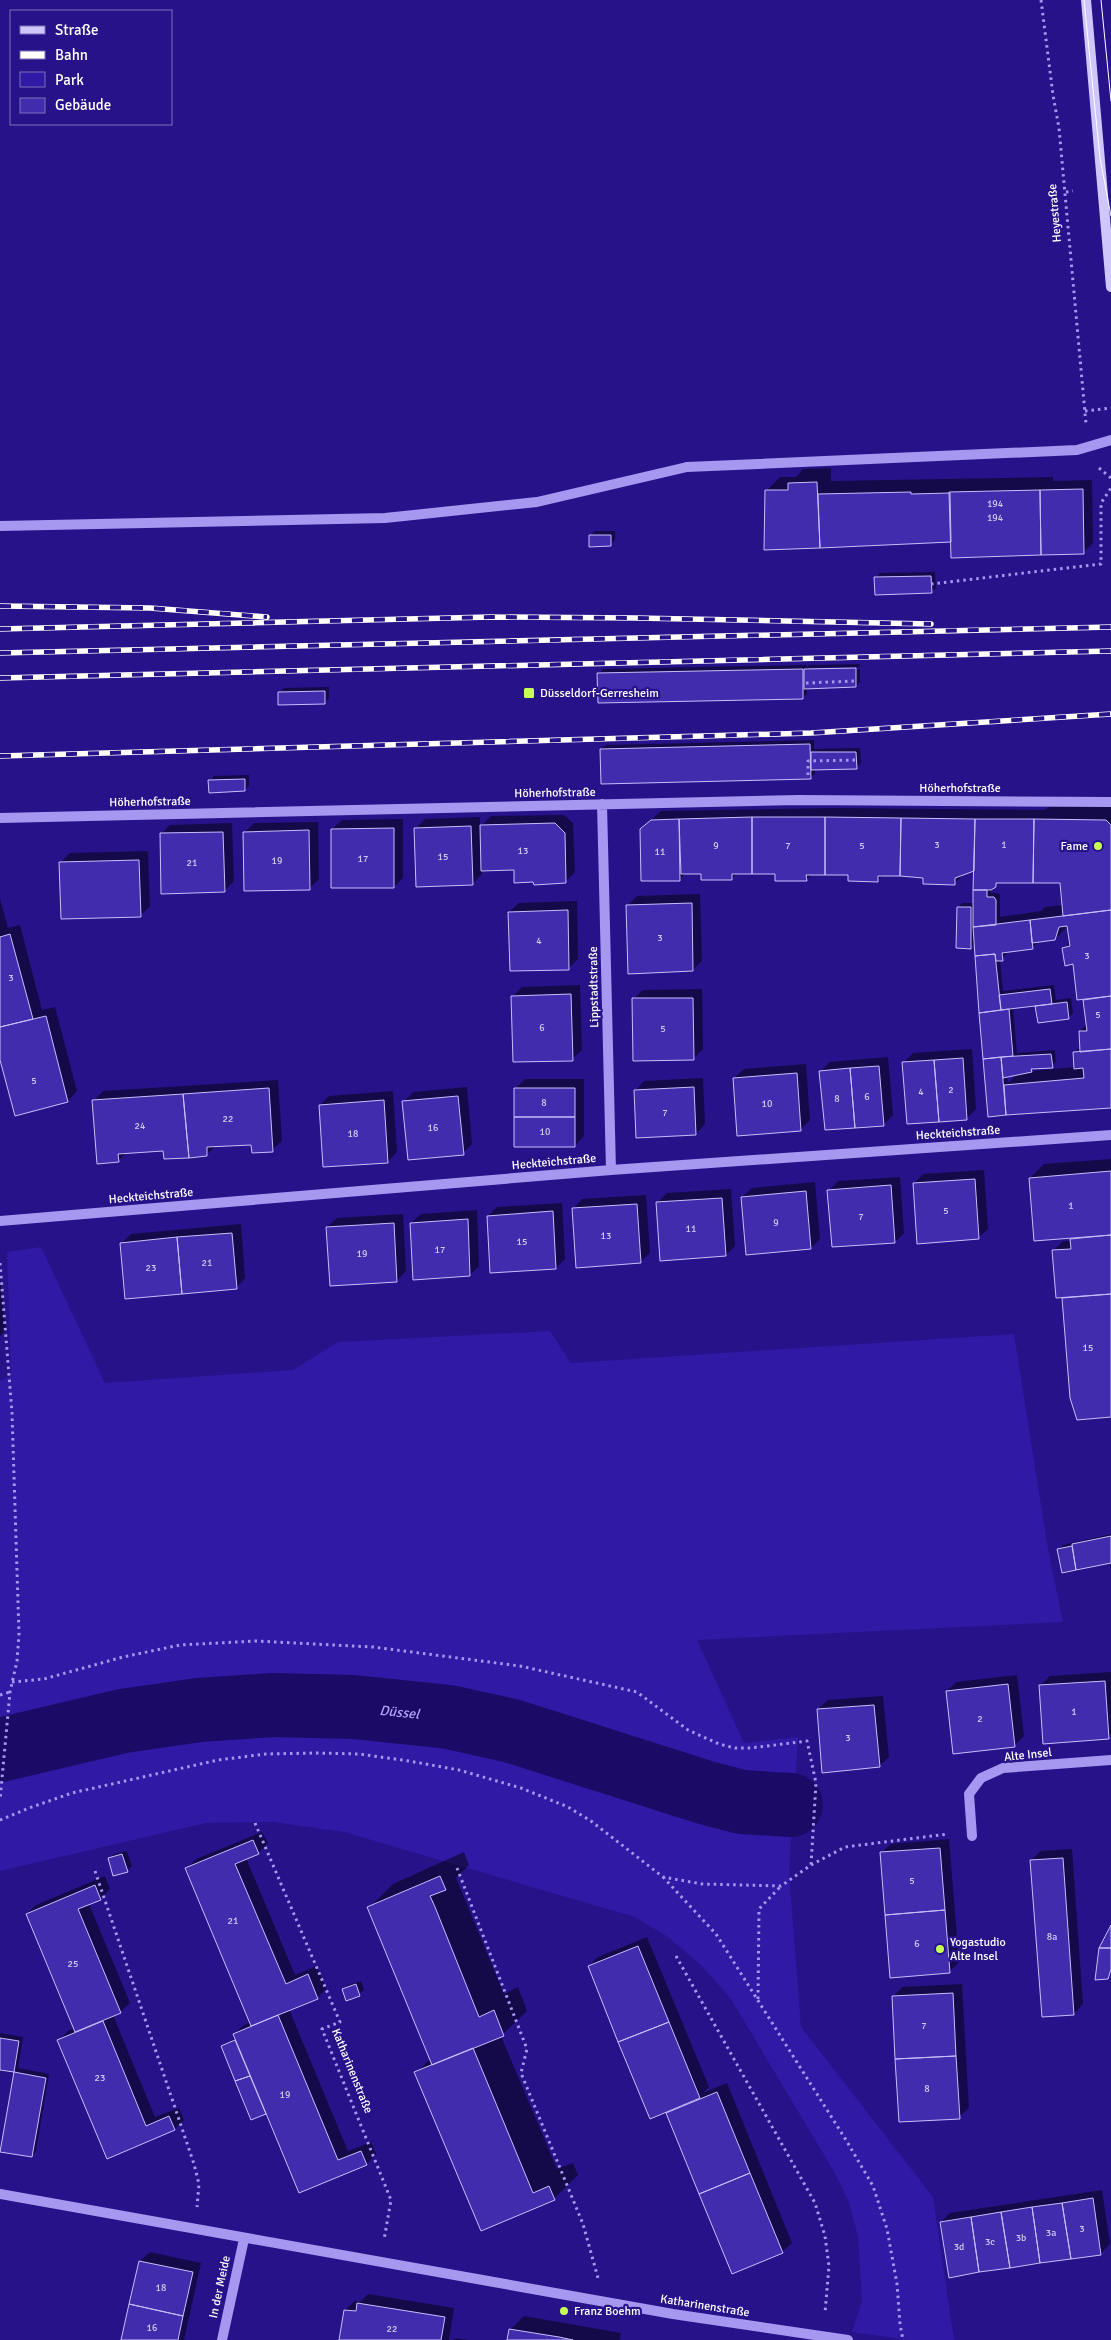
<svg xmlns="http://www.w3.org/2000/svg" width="1111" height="2340" viewBox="0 0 1111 2340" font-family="Signika,sans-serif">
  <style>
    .green { fill: #3019a4 }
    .shadow { fill: #0007; fill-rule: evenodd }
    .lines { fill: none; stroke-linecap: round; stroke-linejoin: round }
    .river { stroke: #1c0b66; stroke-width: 64 }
    .building { fill: #422cae; stroke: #c8befc }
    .path { stroke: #a697f1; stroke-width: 3; stroke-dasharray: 2.5 4; stroke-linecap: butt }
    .lane { stroke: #a697f1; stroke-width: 10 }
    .street { stroke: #a697f1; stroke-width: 10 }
    .secondary { stroke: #cfc6fc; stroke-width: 10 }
    .tram { stroke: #fff; stroke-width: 1 }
    .rail-casing { stroke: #fff; stroke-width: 5.5 }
    .rail { stroke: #271289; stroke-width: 4; stroke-dasharray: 11; stroke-linecap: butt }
    .poi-dot { fill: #c8ff57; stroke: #271289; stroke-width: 2 }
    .labels { text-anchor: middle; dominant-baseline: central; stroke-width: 4.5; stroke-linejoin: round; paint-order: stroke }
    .number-label { font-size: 10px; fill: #d0caeb }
    .street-label { font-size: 12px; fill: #fff; stroke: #271289 }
    .poi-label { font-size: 12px; fill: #fff; stroke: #271289; text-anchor: start }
    .water-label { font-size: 14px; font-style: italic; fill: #b0a3f8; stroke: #271289 }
  </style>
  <rect width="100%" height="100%" fill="#271289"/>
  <path class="green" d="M41,1247L105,1383L293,1370L338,1342L550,1331L571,1363L1014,1334L1048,1549L1063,1622L697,1640L744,1743L798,1737L794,1800L744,1796L709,1789L485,1719L354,1703L240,1701L123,1716L0,1744V1381L11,1376L7,1252Z
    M277,1709L357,1713L463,1724L522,1739L731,1805L793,1810L789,1873L801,2027L933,2197L954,2340H909L852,2332L862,2301L858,2236L848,2200L836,2175L731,1999L701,1965L668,1937L635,1917L344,1832L273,1822L206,1823L0,1871V1754L127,1724L201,1712Z"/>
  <path class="shadow" d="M831,468V481L1053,477V481L1092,480L1093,543L1084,552L952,541L765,548L766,491L780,477H796L803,469Z
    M595,531H615V540L610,545L590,536Z
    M935,572L936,588L931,592L876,578L880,573Z
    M860,664V667L808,668V670L860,669V682L856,686L807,687V694L802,698L598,674L603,669L807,665V668L809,665Z
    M329,687V698L325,703L279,693L284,688Z
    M814,740V749L860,748L861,763L856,768L815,769V773L811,778L601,749L606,745Z
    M249,775V786L245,790L210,781L214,776Z
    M1050,806L1111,807V1107L989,1115L975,943L970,948L958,908L962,903H975L976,869L963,875L954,884L925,877L883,875L877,881L849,874H813L806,880L777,872H738L732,878L702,873H686L680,880L651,820L661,811L834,808L1045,810ZM1000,881L1061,882L1063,905L1045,907L1041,911L1000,917V895L998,893H991V889ZM1068,926L1070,942L1064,949L1074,963L1088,997L1085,1000L1087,1024L1080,1031L1081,1046L1074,1053L1076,1067L1031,1071L1034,1067L1052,1066L1056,1062L1055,1050L1017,1053L1013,1007L1037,1004L1069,1017L1073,1013L1071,998L1056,1000L1054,985L1003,991L1000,960L1011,950L1032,948L1039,941L1055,939ZM1018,1073L1008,1083L1007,1076Z
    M564,815L573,823L575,872L565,882L534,881L515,868L481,869L482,874L472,884L415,829L425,819L480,817V827L491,816Z
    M403,819V878L394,887L332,829L342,820Z
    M318,822L319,879L310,888L245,832L254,823Z
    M232,823L234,881L224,891L161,834L170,825Z
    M148,851L150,906L140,916L61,862L70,853Z
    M700,894L702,961L693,970L627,906L637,896Z
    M0,899L8,928L20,925L42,1010L55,1007L77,1091L68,1101L16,1114L0,1055Z
    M577,901L578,959L568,969L509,912L519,903Z
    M580,985L582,1050L572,1059L512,997L522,987Z
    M702,989L703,1049L693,1059L633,999L643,990Z
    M972,1049L976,1109L967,1118L903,1063L913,1053Z
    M888,1057L893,1115L884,1124L821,1071L830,1062Z
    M806,1064L810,1120L800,1130L734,1078L744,1069Z
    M703,1078L705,1124L696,1134L635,1091L644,1081Z
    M525,1079H584V1136L575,1146L515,1089Z
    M278,1080L282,1141L272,1150L253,1143L216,1146L206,1155L165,1150L127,1152L118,1161L94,1101L103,1091Z
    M467,1087L472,1144L463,1153L404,1102L413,1092Z
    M393,1091L397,1152L388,1162L320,1105L329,1096Z
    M1111,1159V1416L1064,1299L1066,1296L1053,1251L1063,1241H1072L1074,1237L1030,1178L1044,1164Z
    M984,1170L988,1229L978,1238L914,1183L923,1174Z
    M900,1177L904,1233L895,1242L829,1191L838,1181Z
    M815,1182L820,1239L811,1248L742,1197L752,1188Z
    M731,1189L735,1246L726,1255L658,1202L667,1193Z
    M646,1195L650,1253L640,1262L573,1209L582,1199Z
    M562,1203L565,1259L556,1268L488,1216L497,1207Z
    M477,1210L479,1266L470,1275L411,1223L421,1214Z
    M403,1214L406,1271L397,1281L327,1227L337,1218Z
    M241,1224L245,1278L236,1288L122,1243L131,1234Z
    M0,1276L6,1330L0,1336Z
    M1111,1534V1568L1110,1562L1063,1571L1059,1549L1063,1545Z
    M1111,1672V1735L1108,1738L1040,1686L1050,1676Z
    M1017,1675L1024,1736L1015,1745L954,1752L947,1691L956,1682Z
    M883,1696L889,1757L879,1766L818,1709L828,1700Z
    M262,1832L268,1843L258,1853L246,1858L295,1975L317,1966L326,1989L317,1998L289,2009L348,2151L371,2142L376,2154L367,2164L300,2191L266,2112L265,2113L222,2047L236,2038L234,2034L244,2025L251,2022L187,1868L196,1859Z
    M949,1839L959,1962L949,1972L881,1853L891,1844Z
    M1072,1849L1083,2004L1074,2014L1031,1860L1041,1851Z
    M127,1851L132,1866L127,1871L109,1859L114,1854Z
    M464,1852L469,1865L456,1878L504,1994L518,1987L527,2011L501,2036L557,2169L573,2163L578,2175L554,2199L481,2229L416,2073L431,2058L369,1908L393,1884Z
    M105,1876L110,1889L100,1899L89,1904L130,2003L120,2012L113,2015L155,2117L179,2108L184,2120L175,2129L107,2157L59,2040L68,2031L74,2028L27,1914L36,1905Z
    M647,1937L709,2087L703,2093L727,2083L792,2243L782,2252L667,2114L673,2108L589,1966L598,1957Z
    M361,1981L364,1990L359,1994L343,1989L348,1985Z
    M962,1984L969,2108L959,2117L893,1997L902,1987Z
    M0,2033L23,2037L18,2068L49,2074L36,2151L32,2156L2,2151L16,2071L0,2069Z
    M1102,2190L1110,2244L1101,2253L941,2222L950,2213Z
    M150,2252L201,2263L184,2340H123L140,2261Z
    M368,2294L454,2308L449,2340H340L345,2310L355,2301L360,2302Z
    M524,2316L621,2333L620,2340H509L510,2330Z
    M455,2338L469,2340H453Z"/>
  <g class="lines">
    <path class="river" id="s1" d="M0,1750L123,1721L199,1710L273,1705L354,1707L449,1717L512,1731L707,1793L742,1802L791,1805"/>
  </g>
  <path class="building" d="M817,482L820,548L764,550L765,490H788V483Z
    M1083,489L1084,554L1041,555L1040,490Z
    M1040,490L1041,555L951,558L949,492Z
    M911,492V494L950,493L951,542L820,548L818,494Z
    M589,535H611V546L589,547Z
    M931,576L932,593L875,595L874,577Z
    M856,668V687L804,689V669Z
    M803,669V699L598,703L597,673Z
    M325,691V704L278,705V692Z
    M810,744L811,779L601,784L600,749Z
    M811,752H856L857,769L811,770Z
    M245,779V791L209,793L208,780Z
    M752,817H825V875H806L807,881H775V874H752Z
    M752,817V874H732V880H701V874H681L679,819Z
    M825,817L901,818L900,876H878V882L848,881V875H825Z
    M901,818L975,819L974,871L955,878V885L923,884V878L900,876Z
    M679,819L680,881H641L640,829L651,820Z
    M975,819H1034L1033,883H996V887L991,890H973Z
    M1034,819L1106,820L1111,825V910L1063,916L1060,883H1033Z
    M555,823L565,833L566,883L534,885L533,882L514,883V870L481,871L480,825Z
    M471,826L473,885L416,887L414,828Z
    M394,828V888H331V829Z
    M309,830L310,890L244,891L243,832Z
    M223,832L225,892L161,894L160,833Z
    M139,860L141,917L61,919L59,862Z
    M973,890H987V897H994L996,900V925L973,927Z
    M692,903L693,971L628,974L626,905Z
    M957,907H971V949L956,948Z
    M568,910L569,970L510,971L508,912Z
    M1111,910V996L1077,1000L1073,964L1065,966L1062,948L1070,946L1067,926L1059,927L1055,940L1032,943L1030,920Z
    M1030,920L1033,949L1002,953L1003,961H996L995,954L975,956L973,927Z
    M10,934L33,1019L0,1027V937Z
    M995,954L1001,1010L979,1013L975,956Z
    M1050,989L1052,1004L1001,1010L999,995Z
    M571,994L573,1061L513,1062L511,996Z
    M1111,996V1049L1080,1052L1079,1031H1087L1083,1000Z
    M632,998H693L694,1060L633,1061Z
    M1067,1002L1069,1019L1038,1023L1035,1006Z
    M1009,1009L1013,1056L983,1059L979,1013Z
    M46,1016L68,1102L15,1116L0,1060V1027Z
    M1111,1049V1108L1006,1115L1004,1085L1084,1078L1083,1068L1074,1069L1073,1052Z
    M1051,1054L1053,1068L1031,1069L1032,1072L1003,1078L1001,1057Z
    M1001,1057L1006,1115L988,1117L983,1059Z
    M963,1058L967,1120L939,1122L934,1060Z
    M934,1060L939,1122L907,1124L902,1062Z
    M879,1066L884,1126L855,1128L850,1068Z
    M850,1068L855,1128L825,1130L819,1071Z
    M797,1073L801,1131L737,1136L733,1078Z
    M694,1087L696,1135L636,1138L634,1090Z
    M269,1088L273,1152L252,1153L251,1145L207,1147V1156L189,1158L183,1094Z
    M514,1088H575V1117H514Z
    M183,1094L189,1158L164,1159L163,1151L118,1154L119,1162L97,1164L92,1100Z
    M458,1096L464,1155L408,1160L402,1101Z
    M384,1100L388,1163L323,1167L319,1105Z
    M514,1117H575V1147H514Z
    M1111,1171V1235L1034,1241L1029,1178Z
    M975,1179L979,1239L917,1244L913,1183Z
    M891,1185L895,1243L832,1247L827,1190Z
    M806,1191L811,1249L746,1255L741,1197Z
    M722,1198L726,1256L660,1261L656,1202Z
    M637,1204L641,1263L576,1268L572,1208Z
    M553,1211L556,1269L490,1273L487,1216Z
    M468,1219L470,1276L413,1280L410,1223Z
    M394,1223L397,1282L330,1286L326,1227Z
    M232,1233L237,1289L182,1294L177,1237Z
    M1111,1235V1294L1056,1298L1052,1250L1071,1249L1070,1239Z
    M177,1237L182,1294L125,1299L120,1243Z
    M1111,1294V1417L1077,1420L1070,1398L1062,1298Z
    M1111,1536V1563L1076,1570L1072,1544Z
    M1072,1546L1076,1570L1062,1573L1057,1549Z
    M1105,1681L1109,1739L1043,1744L1039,1685Z
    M1008,1684L1015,1747L953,1754L946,1691Z
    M874,1705L880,1767L822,1773L817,1709Z
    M253,1840L259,1854L235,1864L286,1984L308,1974L318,1999L251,2026L185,1868Z
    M940,1848L945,1910L885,1915L880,1852Z
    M122,1854L128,1872L113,1876L108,1858Z
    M1063,1858L1074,2015L1042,2017L1030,1860Z
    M440,1876L446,1890L430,1896L435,1907L479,2017L494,2010L504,2036L432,2065L367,1907Z
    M95,1885L101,1900L78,1909L121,2013L75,2032L26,1914Z
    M945,1910L950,1973L890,1978L885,1915Z
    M1111,1925V1948H1099Z
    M638,1946L669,2022L618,2042L588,1966Z
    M1099,1948H1111V1969L1108,1979L1095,1980Z
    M356,1984L360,1996L346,2001L342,1989Z
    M953,1993L956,2056L895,2059L892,1996Z
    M278,2015L338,2160L361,2151L367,2165L299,2193L233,2034Z
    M103,2021L146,2126L169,2116L175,2130L107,2159L57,2040Z
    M669,2022L700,2098L650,2119L618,2042Z
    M0,2038L19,2041L14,2072L0,2070Z
    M235,2040L250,2076L235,2081L221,2046Z
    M473,2048L533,2193L549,2186L555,2200L481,2231L414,2072Z
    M956,2056L960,2119L899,2122L895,2059Z
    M14,2072L46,2078L32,2157L0,2152Z
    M250,2076L266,2114L251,2120L235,2081Z
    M717,2092L750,2173L699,2194L666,2113Z
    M750,2173L783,2253L732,2274L699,2194Z
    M1093,2198L1101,2255L1071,2259L1062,2203Z
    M1062,2203L1071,2259L1040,2263L1032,2207Z
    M1032,2207L1040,2263L1010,2268L1001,2212Z
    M1001,2212L1010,2268L979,2272L971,2217Z
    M971,2217L979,2272L949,2278L940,2222Z
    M139,2261L193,2272L183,2316L129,2304Z
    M357,2303L445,2317L441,2340H339L344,2310L356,2311Z
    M129,2304L183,2316L178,2340H121Z
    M509,2329L559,2337L573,2340H507Z"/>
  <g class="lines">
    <path class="path" d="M1041,0L1053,95L1059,128L1086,424
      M1066,192L1073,191
      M1085,411L1111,408
      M1099,468L1111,478
      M931,584L1101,564V503L1111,488
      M806,683L855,681
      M808,775V761L858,760
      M0,1263L12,1413L19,1634L17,1661L10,1692L0,1800
      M12,1682L44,1679L123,1657L180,1645L256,1641L373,1647L520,1666L637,1692L688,1730L719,1744L735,1748H751L807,1741L816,1783L811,1865
      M0,1695L10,1692
      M0,1820L29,1808L72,1793L218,1760L266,1754L316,1753L359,1754L409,1761L459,1770L521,1788L568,1807L591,1821L663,1877L702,1884L781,1886L811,1865L845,1847L948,1834
      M255,1823L340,2022L322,2029L391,2200L384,2240
      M457,1868L527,2049L521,2073L583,2224L598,2278
      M95,1871L194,2164L199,2184L197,2207
      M663,1877L716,1934L846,2140L873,2186L887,2229L897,2284L900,2324L903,2340
      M676,1956L815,2203L825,2236L829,2266L825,2313
      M758,1999L759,1909L780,1887"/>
    <path class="lane" d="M0,526L385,518L537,502L687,467"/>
    <path class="street" d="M687,467L1077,450L1111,440
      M602,804L611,1170
      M0,818L799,800L1111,802
      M0,1221L611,1170L1111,1135
      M972,1836L969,1794L981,1778L1003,1768L1111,1760
      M0,2194L673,2314L848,2340
      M222,2340L244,2239"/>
    <path class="secondary" d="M1086,0L1111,287"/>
    <path class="tram" d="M1084,0L1100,158L1111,216
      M1101,0L1111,101"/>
    <defs>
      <path id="rail" d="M0,606L150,608L267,617
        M0,629L490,617L636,618L931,624
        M0,653L1111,627
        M0,678L1111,651
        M0,756L811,733L1111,714"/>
    </defs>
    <use href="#rail" class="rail-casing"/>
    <use href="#rail" class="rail"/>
  </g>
  <g class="poi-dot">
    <rect x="523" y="687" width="12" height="12" rx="2.5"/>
    <circle cx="1098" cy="846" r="5"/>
    <circle cx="940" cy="1949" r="5"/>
    <circle cx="564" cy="2311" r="5"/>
  </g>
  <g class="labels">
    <g class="number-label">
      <text x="995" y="504">194</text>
      <text x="995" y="518">194</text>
      <text x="937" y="845">3</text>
      <text x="1004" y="845">1</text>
      <text x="716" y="846">9</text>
      <text x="788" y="846">7</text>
      <text x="862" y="846">5</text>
      <text x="523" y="851">13</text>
      <text x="660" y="852">11</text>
      <text x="443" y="857">15</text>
      <text x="363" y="859">17</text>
      <text x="277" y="861">19</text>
      <text x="192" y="863">21</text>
      <text x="660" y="938">3</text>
      <text x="539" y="941">4</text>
      <text x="1087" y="956">3</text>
      <text x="11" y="978">3</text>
      <text x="1098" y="1015">5</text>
      <text x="542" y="1028">6</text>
      <text x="663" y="1029">5</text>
      <text x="34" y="1081">5</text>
      <text x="951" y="1090">2</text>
      <text x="921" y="1092">4</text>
      <text x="867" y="1097">6</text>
      <text x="837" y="1099">8</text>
      <text x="544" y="1103">8</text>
      <text x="767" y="1104">10</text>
      <text x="665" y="1113">7</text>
      <text x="228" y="1119">22</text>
      <text x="140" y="1126">24</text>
      <text x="433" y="1128">16</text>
      <text x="545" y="1132">10</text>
      <text x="353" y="1134">18</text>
      <text x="1071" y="1206">1</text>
      <text x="946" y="1211">5</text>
      <text x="861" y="1217">7</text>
      <text x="776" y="1223">9</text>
      <text x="691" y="1229">11</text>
      <text x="606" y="1236">13</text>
      <text x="522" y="1242">15</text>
      <text x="440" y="1250">17</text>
      <text x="362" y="1254">19</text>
      <text x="207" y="1263">21</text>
      <text x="151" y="1268">23</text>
      <text x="1088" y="1348">15</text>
      <text x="1074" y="1712">1</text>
      <text x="980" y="1719">2</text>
      <text x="848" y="1738">3</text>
      <text x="912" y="1881">5</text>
      <text x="233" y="1921">21</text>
      <text x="1052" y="1937">8a</text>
      <text x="917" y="1944">6</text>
      <text x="73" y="1964">25</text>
      <text x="924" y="2026">7</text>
      <text x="100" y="2078">23</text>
      <text x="927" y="2089">8</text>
      <text x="285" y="2095">19</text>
      <text x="1082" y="2229">3</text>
      <text x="1051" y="2233">3a</text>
      <text x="1021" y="2238">3b</text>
      <text x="990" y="2242">3c</text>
      <text x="959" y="2247">3d</text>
      <text x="161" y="2288">18</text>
      <text x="152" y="2328">16</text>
      <text x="392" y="2329">22</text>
    </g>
    <g class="street-label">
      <text transform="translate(1055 213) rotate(-95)">Heyestraße</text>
      <text x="960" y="788">Höherhofstraße</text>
      <text transform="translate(555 793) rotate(-1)">Höherhofstraße</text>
      <text transform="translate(150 802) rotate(-1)">Höherhofstraße</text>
      <text transform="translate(594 987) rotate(-91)">Lippstadtstraße</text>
      <text transform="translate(958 1133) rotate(-4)">Heckteichstraße</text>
      <text transform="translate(554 1162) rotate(-5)">Heckteichstraße</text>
      <text transform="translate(151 1196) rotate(-5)">Heckteichstraße</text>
      <text transform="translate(1028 1755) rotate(-6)">Alte Insel</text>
      <text transform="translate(352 2071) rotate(68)">Katharinenstraße</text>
      <text transform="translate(220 2287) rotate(-78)">In der Meide</text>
      <text transform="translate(705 2306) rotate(9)">Katharinenstraße</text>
    </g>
    <g class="poi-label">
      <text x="540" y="693">Düsseldorf-Gerresheim</text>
      <text x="1088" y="846" text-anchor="end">Fame</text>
      <text x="950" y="1942">Yogastudio<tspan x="950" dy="14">Alte Insel</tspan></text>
      <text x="574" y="2311">Franz Boehm</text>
    </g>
    <g class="water-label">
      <text stroke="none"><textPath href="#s1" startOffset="404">Düssel</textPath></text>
    </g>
  </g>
  <rect x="10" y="10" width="162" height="115" fill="#271289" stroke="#7d71b8"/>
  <rect x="20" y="26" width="25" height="8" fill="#cfc6fc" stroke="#7d71b8"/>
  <text x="55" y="35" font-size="15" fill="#ffffff">Straße</text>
  <rect x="20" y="51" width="25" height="8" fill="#ffffff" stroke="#7d71b8"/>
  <text x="55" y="60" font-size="15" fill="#ffffff">Bahn</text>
  <rect x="20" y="72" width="25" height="15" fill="#3019a4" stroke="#7d71b8"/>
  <text x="55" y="85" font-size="15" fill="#ffffff">Park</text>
  <rect x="20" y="98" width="25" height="15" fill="#422cae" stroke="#7d71b8"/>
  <text x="55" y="110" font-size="15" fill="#ffffff">Gebäude</text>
</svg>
